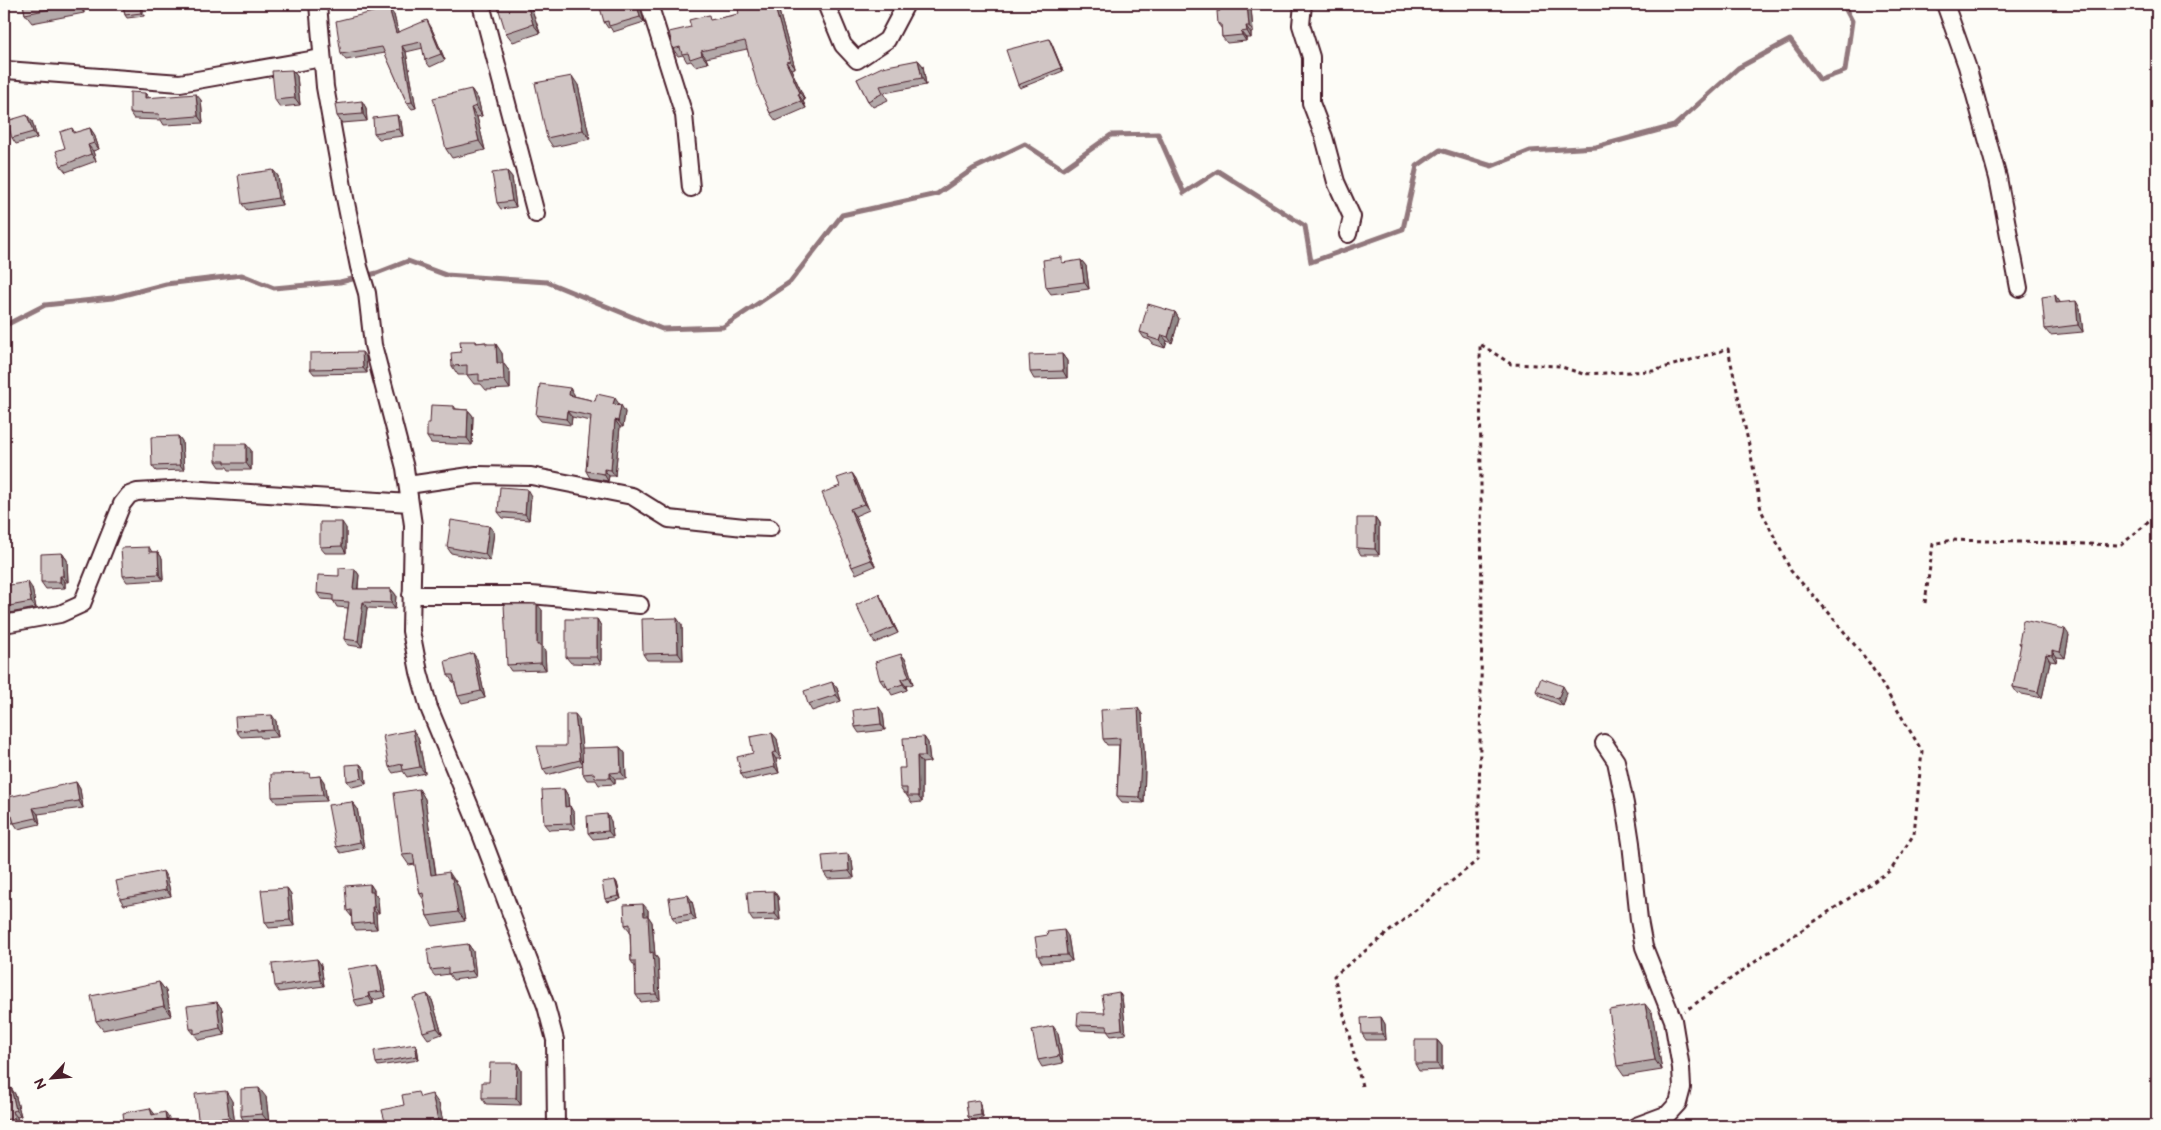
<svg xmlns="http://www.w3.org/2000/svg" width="2161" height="1130" viewBox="0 0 2161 1130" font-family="'Balsamiq Sans',sans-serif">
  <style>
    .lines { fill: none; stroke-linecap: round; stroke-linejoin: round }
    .stream { stroke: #91777b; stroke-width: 5 }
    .street-casing { stroke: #4a1f2b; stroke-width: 20 }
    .path { stroke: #4a1f2b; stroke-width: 3; stroke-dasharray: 4 4; stroke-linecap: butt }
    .street { stroke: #fdfcf7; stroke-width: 16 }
    .wall { fill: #b3a9a9; stroke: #4a1f2b }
    .shaded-wall { fill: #928a89; stroke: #4a1f2b }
    .building { fill: #d0c5c4; stroke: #4a1f2b }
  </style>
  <rect width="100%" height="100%" fill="#fdfcf7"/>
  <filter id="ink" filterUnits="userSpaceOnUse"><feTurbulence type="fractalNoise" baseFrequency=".02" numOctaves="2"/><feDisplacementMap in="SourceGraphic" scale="10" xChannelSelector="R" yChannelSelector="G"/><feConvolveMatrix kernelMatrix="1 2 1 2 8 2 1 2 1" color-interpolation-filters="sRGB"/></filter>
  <g filter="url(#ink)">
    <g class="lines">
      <path class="stream" d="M4,326L45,305L112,298L166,284L242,275L274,288L340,282L377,273L408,261L446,275L547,282L662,329L723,327L790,282L842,215L937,194L973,169L1025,144L1063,169L1111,135L1158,134L1184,193L1218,171L1305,226L1311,262L1403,229L1417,166L1440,150L1492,166L1530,151L1596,147L1674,126L1738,68L1790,40L1820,80L1845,71L1852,21L1843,4"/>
      <defs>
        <path id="street" d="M318,4L325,87L345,198L359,267L367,293L373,345L405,468L413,525L411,631L419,672L429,708L474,816L546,1006L555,1040L556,1126
          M481,4L536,214
          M649,4L684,115L691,188
          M826,4L843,45L857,60L887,40L906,4
          M1303,4L1301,25L1311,57V103L1324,137L1336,182L1352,217L1348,234
          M1945,4L1967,66L1998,178L2019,288
          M6,70L180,83L322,58
          M408,485L477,475L531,476L632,496L669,519L744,527L770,528
          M411,595H531L640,605
          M4,624L60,614L82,604L122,504L129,495L137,492L188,489L410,503
          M1604,743L1616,761L1625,804L1631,843L1639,920L1644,947L1673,1020L1681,1068L1682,1088L1678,1103L1668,1114L1636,1126"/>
      </defs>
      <use href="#street" class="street-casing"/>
      <path class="path" d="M1925,603L1933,544L1952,540L2121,545L2157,515
        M1362,1086L1334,976L1478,860L1482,627L1480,344L1511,364L1559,366L1583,374L1653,371L1728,349L1750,450L1761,510L1791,571L1829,613L1870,664L1922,751L1914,834L1891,870L1769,952L1685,1011"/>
      <use href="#street" class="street"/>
    </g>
    <path class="wall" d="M23,4H83L84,13L32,23L25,14Z
      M123,4H142L144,16L127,18L125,15Z
      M530,4L540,33L513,42L506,33Z
      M640,4L644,22L613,32L610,27L608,28L604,22Z
      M777,4L795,68L791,69L805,100L803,101L806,108L776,121L770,113L747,49L706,58L708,63L695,66L691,61L687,62L683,55L678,56L673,49L691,27L712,20L739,14Z
      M1219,4H1248L1251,7L1253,32L1251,33V38H1246V41L1227,43L1222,37V29L1218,24L1220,11Z
      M4,8L8,30H4Z
      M394,15L398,32L431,27L445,60L430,67L425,60L423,48L406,52L416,108L412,109L407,103L385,53L346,60L341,54Z
      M1051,42L1063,71L1020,88L1018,85Z
      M918,60L923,66L926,85L884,93L888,100L873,107L868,101L857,79Z
      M292,70L297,76L300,105L280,107L275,100Z
      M578,85L590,139L553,147L547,138Z
      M471,89L478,99L482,116L477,117L485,150L452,158L446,149Z
      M145,93L149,98L201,100L203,123L164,125L161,120L134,119L130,113Z
      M362,101L366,108L367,121L342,123L337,116Z
      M397,115L401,121L403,136L379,139L374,133Z
      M32,121L37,138L16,144L12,138Z
      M72,128L75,133L90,128L94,134L99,149L93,151L96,161L66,172L61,166L65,148Z
      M273,170L278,176L282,205L247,210L242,204Z
      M507,171L512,177L516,207L501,209L497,203Z
      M1081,260L1086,266L1089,289L1051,294L1046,287Z
      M2060,302V303L2080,308L2083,332L2050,335L2045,329Z
      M1175,312L1179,319L1172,343L1167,341L1165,348L1153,344L1150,340L1144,338L1140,332Z
      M476,341L477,343L486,342L487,344L502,353L503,363L510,372V389L486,390L481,384H474L467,375H458L452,366L461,352Z
      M1062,354L1067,361V378L1034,379L1030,372Z
      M366,357L367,373L314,374L310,369Z
      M574,394V396L595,401L619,404L625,412L623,427H620L615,476H609L608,481L590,478L586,471L591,421L572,417L571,425L541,421L536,415Z
      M454,406L456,409L468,410L473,416L472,445L431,443L427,437L430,423Z
      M178,436L182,441L184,470L156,471L152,466Z
      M251,450V470H229L227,467H220L216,461Z
      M852,473L856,479L869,510L855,516L875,566L856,574L852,567L840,486Z
      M531,496L529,520L503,518L498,512Z
      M1375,518L1379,524V555H1361L1357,548Z
      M346,528V553H325L320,547Z
      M494,532L490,561L451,553L447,547Z
      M149,547L152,552H158L162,558L163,580L127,582L123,576Z
      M62,553L67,560L68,582H65V588L46,589L41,582Z
      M355,569L359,575L358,589H391L396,595L395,609L367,608L362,647L348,645L344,639L348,608L337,607L333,600L321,599L317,593L339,576Z
      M4,586L32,588L36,608L4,614Z
      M879,594L883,601L898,633L875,643L871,637Z
      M542,610V646L545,651L546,670L511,671L507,665Z
      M597,619L601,626V664L571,663L566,657Z
      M682,625L683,660H647L643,654Z
      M2069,635L2065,658L2057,657L2056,662L2050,661L2042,698L2017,693L2013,687L2021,646L2019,643Z
      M901,654L906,660L913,684L906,686L907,690L892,695L887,686L885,687L880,680Z
      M477,659L485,698L462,703L458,696L454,682H453L448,675Z
      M832,682L837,688L841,701L812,711L808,704Z
      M1536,691L1567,693L1563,706L1541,697Z
      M883,713L885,730L859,733L855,727Z
      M1142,714L1145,767L1144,803L1122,802L1117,796L1119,745H1107L1103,739Z
      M579,719L582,750L620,747L625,753L626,779H615V784L599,785L596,780H587L583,774V765L547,775L543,769L566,746Z
      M276,721L278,737L261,738L260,736L241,737L236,731Z
      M772,733L777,739L781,759H776L779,773L745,780L741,774L753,753Z
      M418,737L425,773L407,777L403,771L393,773L389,767Z
      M924,737L928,743L930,762L922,763V802L912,803L907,796V794H904L900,788L905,768Z
      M360,764L365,770L366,784L352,787L347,781Z
      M320,776L324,782L327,801L277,803L272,797L312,777Z
      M76,782L80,789L83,808L38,814L40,824L18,829L14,823H11L6,817Z
      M419,789L425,799L436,874L456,881V883L459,887L465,921L433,926L427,916L424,900L420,894L415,864L409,865L402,855Z
      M564,789L568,796L569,807L574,813L575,829L549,830L544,824Z
      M352,802L357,808L364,848L341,853L336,847Z
      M611,821L613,837L593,839L588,833Z
      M852,861L854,878L828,879L824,873Z
      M167,878L171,896L124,905L120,899Z
      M615,880L617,883L621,899L607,902L605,899Z
      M370,884L374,890V893L378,898L379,913H376L377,929L356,930L352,924V917L347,911Z
      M287,888L291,894L294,926L269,928L265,922Z
      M774,891L778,897L780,920L753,921L749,915Z
      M692,901L696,920L677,923L672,917Z
      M648,910V916L652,922L655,955L658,959L660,1000L641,1002L636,995L635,967L631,961L630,931L625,925Z
      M1068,936L1072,961L1042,963L1038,956Z
      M468,944L473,951L476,977L453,980L449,974L435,976L430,970Z
      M317,959L321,965L324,986L279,992L275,986Z
      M381,971L386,997L373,1000V1004L358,1007L354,1000Z
      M159,982L166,991L171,1016L103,1030L96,1021Z
      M427,994L432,1000L442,1034L428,1039L423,1032Z
      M1122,997L1126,1034L1111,1036L1107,1031L1081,1030L1077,1025L1105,1013Z
      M217,1002L222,1009L225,1035L199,1040L190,1029Z
      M1652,1013L1662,1070L1624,1076L1617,1066Z
      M1381,1017L1385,1024L1386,1040H1366L1362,1034Z
      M1058,1033L1063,1063L1042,1067L1038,1060Z
      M1437,1040L1442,1046V1070L1419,1071L1415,1064Z
      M417,1047L419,1060L378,1066L376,1063Z
      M517,1063L521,1070V1105L486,1104L482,1098L489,1082Z
      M11,1088L15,1094L21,1116L17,1117L19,1124L11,1126H5L4,1125V1090Z
      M266,1097L269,1123L247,1126L241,1116Z
      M979,1100L981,1104L983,1118L971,1120L968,1117Z
      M232,1101L235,1126H199Z
      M439,1104L444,1126H386V1125L404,1105Z"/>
    <path class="shaded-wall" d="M78,4H83L84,13Z
      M140,4H142L144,16L141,13Z
      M527,4H530L540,33L533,24Z
      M637,4H640L644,22L640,17Z
      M774,4H777L795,68L790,61Z
      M1247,4H1248L1251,7L1253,32L1249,26Z
      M4,8L8,30L4,24Z
      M389,8L394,15L400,40L396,33Z
      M427,20L431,27L445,60L441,54Z
      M1246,26L1251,33V38L1247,31Z
      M1241,32L1246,38V41L1242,35Z
      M1049,39L1051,42L1063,71L1061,68Z
      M402,46L406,52L416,108L412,102Z
      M701,51L706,58L708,63L702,55Z
      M918,60L923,66L926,85L922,78Z
      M786,62L791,69L805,100L800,93Z
      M292,70L297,76L300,105L295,98Z
      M572,76L578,85L590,139L583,130Z
      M471,89L478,99L482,116L476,106Z
      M145,93L150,99L145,98Z
      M196,94L201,100L203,123L198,116Z
      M798,94L803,101L806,108L801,101Z
      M362,101L366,108L367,121L363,114Z
      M471,108L477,117L485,150L479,141Z
      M27,115L32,121L37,138L33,132Z
      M397,115L401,121L403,136L399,129Z
      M90,128L94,134L99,149L94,143Z
      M88,145L93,151L96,161L91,154Z
      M273,170L278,176L282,205L278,198Z
      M507,171L512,177L516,207L512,201Z
      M1081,260L1086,266L1089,289L1084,282Z
      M2055,295L2060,302L2061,310L2056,303Z
      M2076,301L2080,308L2083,332L2078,325Z
      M1175,312L1179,319L1172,343L1168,337Z
      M1162,335L1167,341L1165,348L1160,341Z
      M496,344L502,353L503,363L510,372V389L504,380L497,363Z
      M362,352L366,357L367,373L363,368Z
      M1062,354L1067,361V378L1063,371Z
      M570,388L574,394V401L569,395Z
      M615,398L619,404L618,410L613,404Z
      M621,405L625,412L623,427L618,421Z
      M468,410L473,416L472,445L467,438Z
      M567,411L572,417L571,425L566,419Z
      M615,420L620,427L615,476L611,470Z
      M178,436L182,441L184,470L180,465Z
      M246,444L251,450V470L246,463Z
      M604,469L609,476L608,481L604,474Z
      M852,473L856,479L869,510L864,504Z
      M527,489L531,496L529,520L525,514Z
      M850,509L855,516L875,566L871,560Z
      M1375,518L1379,524V555L1375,549Z
      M342,522L346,528V553L342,546Z
      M489,526L494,532L490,561L485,554Z
      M158,552L162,558L163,580L159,574Z
      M62,553L67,560L68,582L63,576Z
      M355,569L359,575L357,594L353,589Z
      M60,576L65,582V588L60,582Z
      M28,582L32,588L36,608L31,602Z
      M391,589L396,595L395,609L391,603Z
      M879,594L883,601L898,633L894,627Z
      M363,602L367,608L362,647L358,641Z
      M537,604L542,610V646L545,651L546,670L541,663L537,645Z
      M677,618L682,625L683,660L678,653Z
      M597,619L601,626V664L597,657Z
      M2065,629L2069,635L2065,658L2060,652Z
      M2052,650L2057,657L2056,662L2052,655Z
      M473,653L477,659L485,698L481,691Z
      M901,654L906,660L913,684L909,677Z
      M2046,654L2050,661L2042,698L2038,692Z
      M901,680L906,686L907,690L903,684Z
      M832,682L837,688L841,701L836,695Z
      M1563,686L1567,693L1563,706L1558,699Z
      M879,707L883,713L885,730L881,724Z
      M1138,708L1142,714L1145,767L1144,803L1139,797Z
      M575,714L579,719L584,765L580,760Z
      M272,715L276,721L278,737L273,730Z
      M413,730L418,737L425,773L420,767Z
      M772,733L777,739L781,759L776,752Z
      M924,737L928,743L930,762L925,756Z
      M620,747L625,753L626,779L621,772Z
      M772,753L776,759L779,773L775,767Z
      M917,756L922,763V802L918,796Z
      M360,764L365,770L366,784L362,778Z
      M610,773L615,779V784L610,778Z
      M320,776L324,782L327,801L323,795Z
      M76,782L80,789L83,808L79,801Z
      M419,789L425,799L437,884L431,875Z
      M564,789L568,796L569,813L565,807Z
      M352,802L357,808L364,848L360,842Z
      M570,806L574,813L575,829L571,823Z
      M33,808L38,814L40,824L36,818Z
      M607,814L611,821L613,837L608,831Z
      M848,854L852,861L854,878L849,871Z
      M163,871L167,878L171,896L166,890Z
      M449,872L459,887L465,921L458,912Z
      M615,880L617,883L621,899L619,896Z
      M370,884L374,890V893L378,898L379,913L374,907L370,892Z
      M287,888L291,894L294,926L290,920Z
      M774,891L778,897L780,920L775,914Z
      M688,895L692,901L696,920L691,914Z
      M643,904L648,910V916L652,922L655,955L658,959L660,1000L656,994L650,953L644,916Z
      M372,907L376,913L377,929L373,922Z
      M1064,930L1068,936L1072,961L1067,955Z
      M468,944L473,951L476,977L472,971Z
      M317,959L321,965L324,986L320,980Z
      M377,964L381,971L386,997L382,991Z
      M159,982L166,991L171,1016L164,1006Z
      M1119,992L1122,997L1126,1034L1122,1029Z
      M368,993L373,1000V1004L369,997Z
      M427,994L432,1000L442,1034L437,1028Z
      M217,1002L222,1009L225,1035L220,1028Z
      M1645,1004L1652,1013L1662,1070L1655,1060Z
      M1381,1017L1385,1024L1386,1040L1382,1034Z
      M1053,1026L1058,1033L1063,1063L1059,1056Z
      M1437,1040L1442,1046V1070L1437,1064Z
      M415,1044L417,1047L419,1060L417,1056Z
      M517,1063L521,1070V1105L516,1098Z
      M11,1088L15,1094L21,1116L16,1110Z
      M259,1088L266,1097L269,1123L262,1114Z
      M226,1091L232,1101L235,1126L229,1117Z
      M432,1094L439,1104L444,1126H443L438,1120Z
      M979,1100L981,1104L983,1118L981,1115Z
      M150,1108L157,1117L152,1115Z
      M12,1111L17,1117L19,1124L14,1118Z
      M165,1112L171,1122L172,1126H167Z
      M213,1119L218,1126H213Z"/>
    <path class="building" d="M23,4H75L25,14Z
      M123,4H140L141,13L125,15Z
      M497,4H527L533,24L506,33Z
      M599,4H637L640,17L609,26L608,21L604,22Z
      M737,4H774L790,61L786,62L800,93L798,94L801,101L770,113L757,84L745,41L701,51L702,55L690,59L688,53L682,54L680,47L673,49L669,32L691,27L689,20L709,15L710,20L739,14Z
      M1219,4H1247L1249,26H1246L1247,31L1241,32L1242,35L1222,37L1221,24H1218L1217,11H1220Z
      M389,8L396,33L427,20L441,54L425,60L421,42L402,46L412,102L407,103L382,47L341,54L336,21Z
      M1049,39L1061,68L1018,85L1006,50Z
      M918,60L922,78L880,86L883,93L868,101L857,79L882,67Z
      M292,70L295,98L275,100L272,71Z
      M572,76L583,130L547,138L535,83Z
      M471,89L476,106L471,108L479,141L446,149L433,98Z
      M130,92L145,93V98L196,94L198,116L160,119L159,114L130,113Z
      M362,101L363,114L337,116L335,104Z
      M27,115L33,132L12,138L7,121Z
      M397,115L399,129L374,133L373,118Z
      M72,128L73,133L90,128L94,143L88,145L91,154L61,166L56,151L65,148L60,132Z
      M273,170L278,198L242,204L238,175Z
      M507,171L512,201L497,203L492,173Z
      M1062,257V263L1081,260L1084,282L1046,287L1043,260Z
      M2055,295L2056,303L2076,301L2078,325L2045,329L2042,297Z
      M1148,304L1175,312L1168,337L1162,335L1160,341L1148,337L1149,335L1140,332Z
      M460,341H476V343L486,342V344H496L497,363H503L504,380L479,381V374L467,375V365L452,366L451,353L461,352Z
      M362,352L363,368L310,369V353Z
      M1062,354L1063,371L1030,372L1029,355Z
      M540,384L570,388L569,395L595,401L597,394L615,398L613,404L621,405L618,421L615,420L611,470L604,469V474L586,471L591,416L567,411L566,419L536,415Z
      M431,405L454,406V409L468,410L467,438L427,437V423H430Z
      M178,436L180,465L152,466L151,437Z
      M216,444H246V463H225V461H216Z
      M852,473L864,504L850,509L871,560L852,567L822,493L840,486L837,478Z
      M500,487L527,489L525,514L498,512Z
      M1357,518H1375V549L1357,548Z
      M451,520L489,526L485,554L447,547Z
      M320,522H342V546L320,547Z
      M149,547V552H158L159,574L123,576L121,548Z
      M62,553L63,576H60V582H41V554Z
      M339,568L355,569L353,589H391V603L363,602L358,641L344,639L349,602L333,601V595L317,593L318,575L339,576Z
      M28,582L31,602L4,607V586Z
      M879,594L894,627L871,637L856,605Z
      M504,604H537V645H541V663L507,665Z
      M677,618L678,653L643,654L642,619Z
      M566,619H597V657H566Z
      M2023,620L2065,629L2060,652L2052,650V655L2046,654L2038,692L2013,687L2021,643H2019Z
      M473,653L481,691L458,696L453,675H448L445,661Z
      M901,654L909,677L901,680L903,684L888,689L884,679L880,680L875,662Z
      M1541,678L1563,686L1558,699L1536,691Z
      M832,682L836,695L808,704L804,691Z
      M879,707L881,724L855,727L853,710Z
      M1138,708L1141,761L1139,797L1117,796L1120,738L1103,739L1101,710Z
      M566,714H575L580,760L543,769L537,746H566Z
      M272,715L273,730L257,731V729L236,731L235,717Z
      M413,730L420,767L403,770L402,764L389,767L383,736Z
      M772,733L776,752L772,753L775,767L741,774L737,757L753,753L750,737Z
      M924,737L925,756H917L918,796H907V788H900L899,768H905L903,738Z
      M620,747L621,772L610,773V778H595L594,773L583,774L582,748Z
      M360,764L362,778L347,781L346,765Z
      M309,773L310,777L320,776L323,795L272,797L271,774Z
      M76,782L79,801L33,808L36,818L14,823L12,816L6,817L4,807V798Z
      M419,789L431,875L449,872L450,878H452L458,912L427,916L423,893L420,894L413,854L402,855L394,793Z
      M564,789L565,807L570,806L571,823L544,824L542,790Z
      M352,802L360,842L336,847L328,805Z
      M607,814L608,831L588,833L587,816Z
      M848,854L849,871L824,873L822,856Z
      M163,871L166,890L120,899L116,881Z
      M615,880L619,896L605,899L602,882Z
      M370,884V892H373L374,907H372L373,922L352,924L351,910L347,911L345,886Z
      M287,888L290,920L265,922L261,890Z
      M774,891L775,914L749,915L747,892Z
      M688,895L691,914L672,917L669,898Z
      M643,904L644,916H648L650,953L653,952L656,994L636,995L635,961H631L630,924L625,925L624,905Z
      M1064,930L1067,955L1038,956L1035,937L1048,935L1047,932Z
      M468,944L472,971L448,974V968L430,970L427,949Z
      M317,959L320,980L275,986L272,964Z
      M377,964L382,991L368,993L369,997L354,1000L348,969Z
      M159,982L164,1006L96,1021L91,996Z
      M1119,992L1122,1029L1108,1031L1107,1026L1077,1025L1078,1012L1105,1013L1102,995Z
      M427,994L437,1028L423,1032L413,998Z
      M217,1002L220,1028L194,1034V1029H190L187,1006Z
      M1645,1004L1655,1060L1617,1066L1609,1010Z
      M1381,1017L1382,1034H1362L1361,1018Z
      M1053,1026L1059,1056L1038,1060L1032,1030Z
      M1415,1040H1437V1064H1415Z
      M415,1044L417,1056L376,1063L374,1051Z
      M490,1063H517L516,1098H482V1082H489Z
      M11,1088L16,1110L12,1111L14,1118L4,1120V1090Z
      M259,1088L262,1114L241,1116V1089Z
      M226,1091L229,1117L213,1119V1126H199L195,1094Z
      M418,1092L420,1097L432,1094L438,1120L411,1126H391V1124L386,1125L382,1110L404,1105L402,1095Z
      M979,1100L981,1115L968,1117L966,1102Z
      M150,1108L152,1115L165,1112L167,1126H112V1123L124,1120L123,1113Z"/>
  </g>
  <rect width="2161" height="1130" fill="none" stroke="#fdfcf7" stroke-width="20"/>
  <rect x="10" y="10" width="2141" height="1110" fill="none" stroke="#4a1f2b" stroke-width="2" filter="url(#ink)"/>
  <g transform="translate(52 1078) rotate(244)" stroke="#fdfcf7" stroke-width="4" paint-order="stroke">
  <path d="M0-4L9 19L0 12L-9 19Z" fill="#4a1f2b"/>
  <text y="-8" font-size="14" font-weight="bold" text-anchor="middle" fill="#4a1f2b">N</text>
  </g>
</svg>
